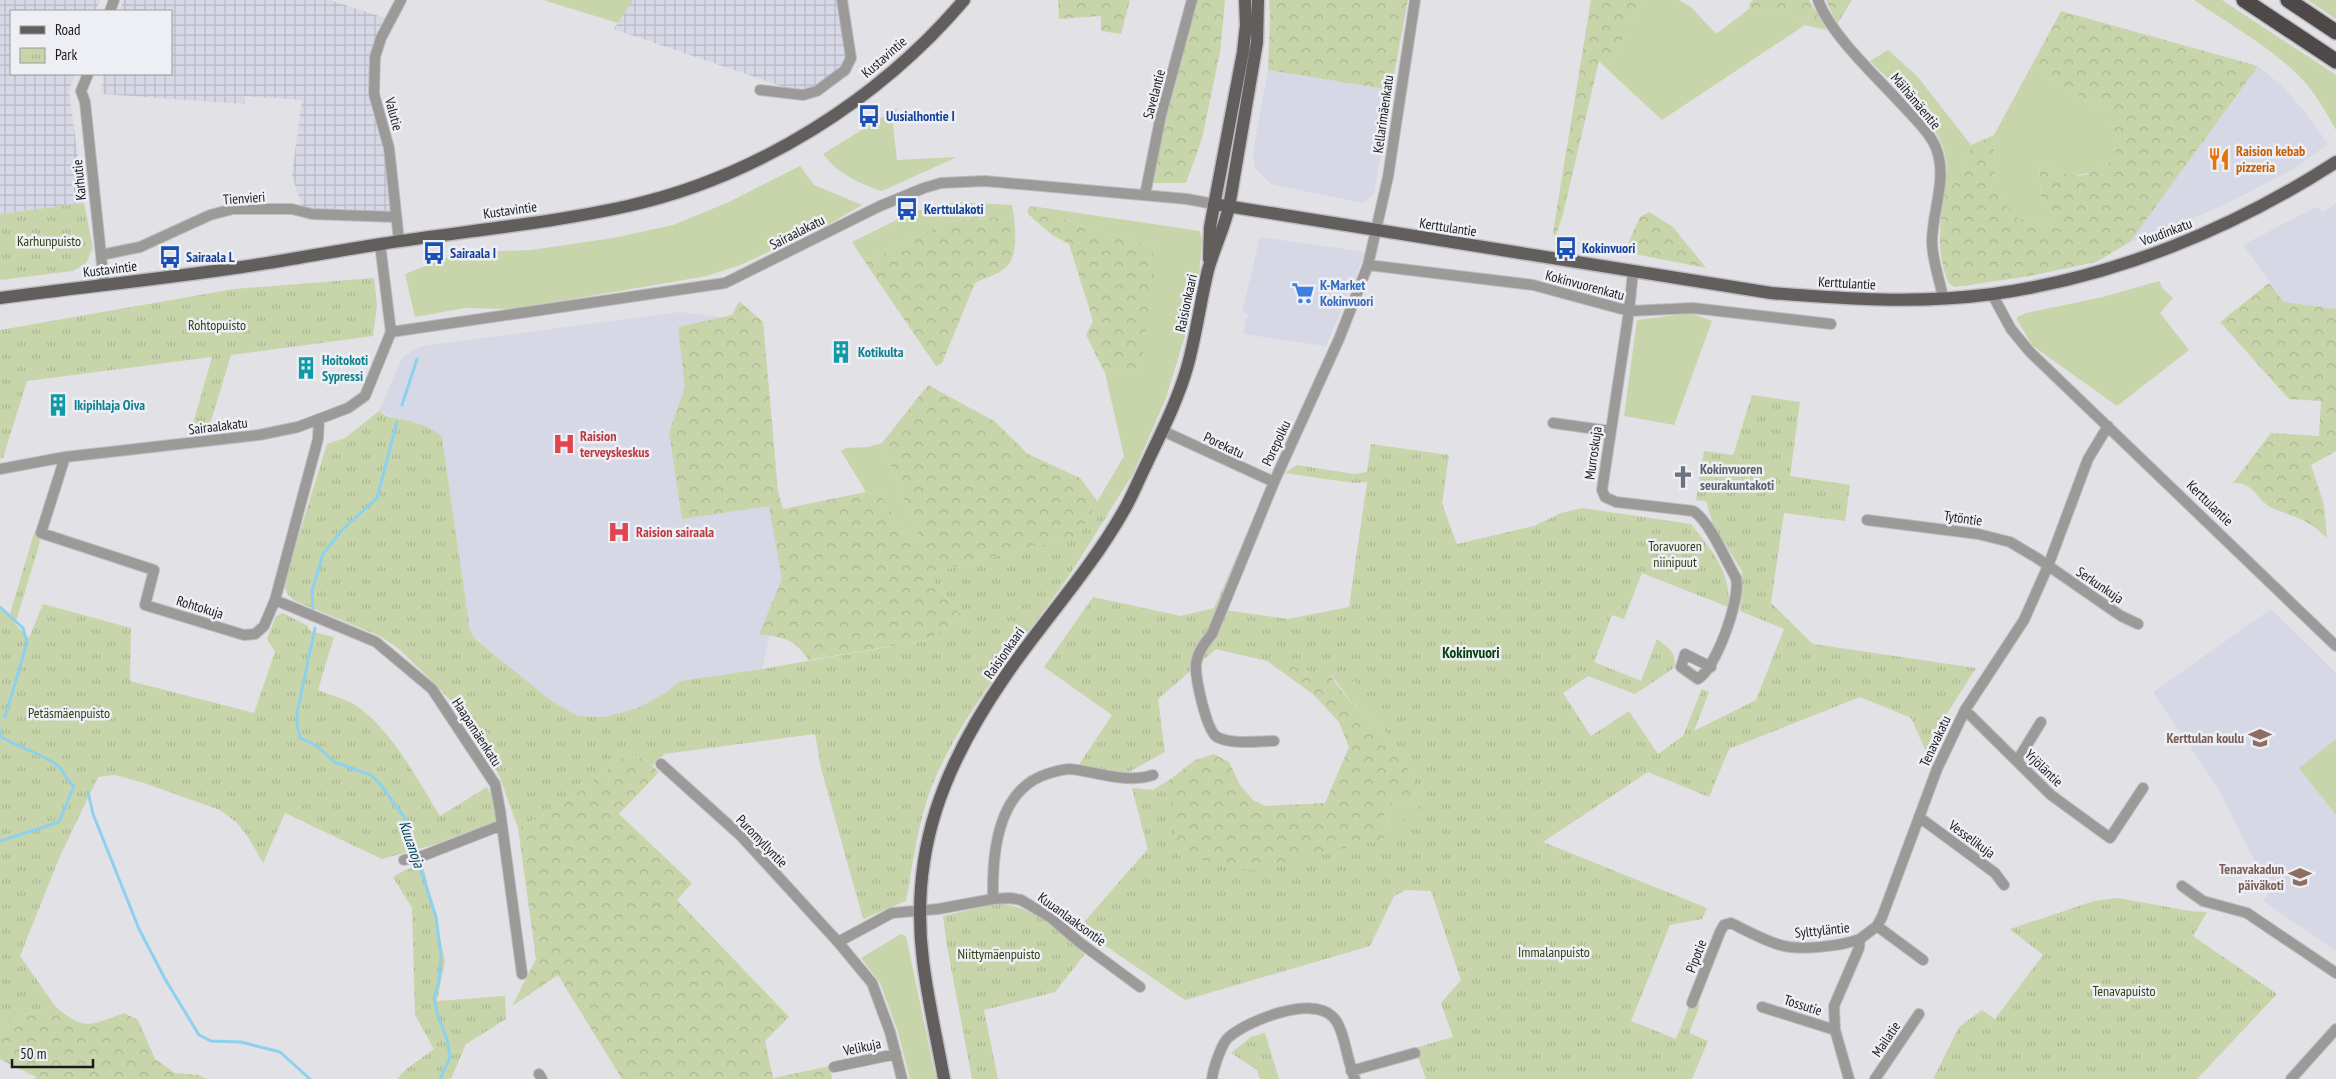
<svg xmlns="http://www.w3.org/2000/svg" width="2336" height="1079" viewBox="0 0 2336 1079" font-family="'PT Sans Narrow',sans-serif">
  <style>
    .built { fill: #d7d8e5 }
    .industrial { fill: url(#industrial-grid) }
    .green { fill: #c8d5aa }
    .forest { fill: url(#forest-crowns) }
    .park { fill: url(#park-tufts) }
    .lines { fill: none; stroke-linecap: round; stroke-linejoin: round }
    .stream { stroke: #8dd1ee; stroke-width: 3 }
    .minor-casing { stroke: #bdbdc2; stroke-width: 12 }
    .major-casing { stroke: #bdbdc2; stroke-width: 15 }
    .highway-casing { stroke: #bdbdc2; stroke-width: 18 }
    .minor { stroke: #9c9a99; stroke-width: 10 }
    .major { stroke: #625e5d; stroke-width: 12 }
    .highway { stroke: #4e4948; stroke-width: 15 }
    .labels { text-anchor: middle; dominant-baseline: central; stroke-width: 5; stroke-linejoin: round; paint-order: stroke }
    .street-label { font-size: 14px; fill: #1b1b1d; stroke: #eeeff4 }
    .transit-label { font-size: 14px; font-weight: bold; fill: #164399; stroke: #eeeff4; text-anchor: start }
    .food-label { font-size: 14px; font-weight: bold; fill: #c56008; stroke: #eeeff4; text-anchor: start }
    .park-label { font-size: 14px; fill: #343f14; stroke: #eeeff4 }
    .shop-label { font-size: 14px; font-weight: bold; fill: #366cbe; stroke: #eeeff4; text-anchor: start }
    .culture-label { font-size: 14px; font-weight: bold; fill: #0d838f; stroke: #eeeff4; text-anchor: start }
    .health-label { font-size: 14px; font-weight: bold; fill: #be3a42; stroke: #eeeff4; text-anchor: start }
    .worship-label { font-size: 14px; font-weight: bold; fill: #5b616d; stroke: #eeeff4; text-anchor: start }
    .education-label { font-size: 14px; font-weight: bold; fill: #785e54; stroke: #eeeff4; text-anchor: end }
    .neighbourhood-label { font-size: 15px; font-weight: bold; fill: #023e09; stroke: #eeeff4 }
    .water-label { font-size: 15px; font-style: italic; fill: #003f52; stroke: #eeeff4 }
  </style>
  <defs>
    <pattern id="industrial-grid" width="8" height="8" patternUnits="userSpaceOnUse" patternTransform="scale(1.25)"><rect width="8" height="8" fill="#d7d8e5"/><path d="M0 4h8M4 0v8" fill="none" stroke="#b8b9c4"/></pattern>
    <pattern id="forest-crowns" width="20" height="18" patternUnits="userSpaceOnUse" patternTransform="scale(1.25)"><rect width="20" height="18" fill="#c8d5aa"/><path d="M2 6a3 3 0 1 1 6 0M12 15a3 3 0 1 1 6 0" fill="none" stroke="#abb692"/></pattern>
    <pattern id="park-tufts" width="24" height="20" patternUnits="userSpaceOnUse" patternTransform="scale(1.25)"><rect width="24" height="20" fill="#c8d5aa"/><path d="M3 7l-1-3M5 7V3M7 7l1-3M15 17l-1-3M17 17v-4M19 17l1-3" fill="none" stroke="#abb692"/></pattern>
  </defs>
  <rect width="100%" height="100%" fill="#e1e1e6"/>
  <path class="built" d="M2258,66L2282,86L2305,112L2328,144L2292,170L2224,205L2162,231L2130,242Z
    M1268,70L1391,90L1374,194L1363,203L1271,184L1255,168L1253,152Z
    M2336,203V309L2284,302L2243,245L2316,207L2323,212Z
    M1260,237L1366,252L1326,346L1243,334L1248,314L1242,312Z
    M680,312L763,322L778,491L783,510L782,579L762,669L680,681L665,693L638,708L622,714L605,717L578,716L553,702L476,640L470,630L442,437L379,411L402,358L411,351L423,346Z
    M2271,609L2336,673V951L2263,901L2270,890L2216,785L2153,692Z"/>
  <path class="industrial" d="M0,0H100L96,11H11V74H75L69,91L84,203L0,214Z
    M123,0H330L388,19L380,26L371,59L382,113L392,223L306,220L292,175L302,100L244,96L245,104L102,94L103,74H171V11H120Z
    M633,0H839L849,75L813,97L614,29Z"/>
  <path class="green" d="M543,0H633L618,23Z
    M1642,0H1679L1691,7L1716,34L1749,9L1798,15L1805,25L1662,120L1607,69Z
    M2194,0H2222L2336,75V130C2326,112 2316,94 2302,79C2271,47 2230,25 2194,0Z
    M2308,0H2336V19Z
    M1888,50L1917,76L1971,145L1962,176L1943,195C1944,187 1946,179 1947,172C1949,127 1898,90 1870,61Z
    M2033,63L2054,83L2107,110L2116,137L2115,158L2096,172L2070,176L2039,161L2041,197L2062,229L2018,218L1992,190L1995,173L1994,135Z
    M899,107L892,117L897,160L957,157L882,191C860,184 838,174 823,154Z
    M800,166L814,185L862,205L826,226L740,265L707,276L514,309L465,308L415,317L405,274L446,258L479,252L531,250L613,238L673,225L729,202Z
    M956,202L1012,205L1014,216L949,221L865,262L852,242L913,212Z
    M1031,206L1200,231L1202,241L1199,277L1184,339L1166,398L1133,474L1065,581L1035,622L1024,614L1077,536L1124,456L1105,373L1141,369L1153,246L1090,229Z
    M2159,281L2163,289L2173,298L2160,313L2189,350L2117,406L2033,346L2017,320V317L2026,313L2103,297Z
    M1691,313L1712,321L1674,425L1624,416L1637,320Z
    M882,443L921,542L910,544L881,495L866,492L841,451L846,448L868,447Z
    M1301,634L1344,657L1433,807L1396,842L1384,815L1393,802L1409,800L1420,790L1391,740L1355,707Z
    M2336,739V815L2299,768Z
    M901,934L906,936L936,1079H910L898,1032L880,983L861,958Z"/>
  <path class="forest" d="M1058,0H1130L1121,34L1101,31V16L1059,19Z
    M1195,0H1225V2L1220,52L1202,139L1186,183H1154L1152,176Z
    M1269,0H1408L1391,90L1268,70L1270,15Z
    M1591,0H1642L1607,69L1599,61L1563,214L1555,238L1553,232Z
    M1753,0H1809L1827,30L1805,25L1798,15L1749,9L1750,3Z
    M1826,0H1852L1837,24Z
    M2061,11L2258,66L2130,242L2096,262L2030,276L1955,287L1949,284C1936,255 1940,226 1943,195L1962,176L1971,145L1994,135L1995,173L1993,190L2018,218L2061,229L2041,197L2039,160C2074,179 2081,183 2115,158L2116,137L2107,110L2054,83L2033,63Z
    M1031,206L1090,229L1153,246L1154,277L1141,369L1105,373L1086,335L1093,321L1069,244L1052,235L1028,214V209Z
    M1649,212L1673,227L1706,268L1624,252L1640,217Z
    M1014,216C1015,233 1019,257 1004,269C997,275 984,278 975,283L942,363L936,366L865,262L949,221Z
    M2269,283L2284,302L2336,309V451L2311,465L2324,505L2327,538C2307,518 2296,518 2272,508C2261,503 2254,488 2245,485C2242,483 2236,483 2233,483L2271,433L2319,436L2321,401L2289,399L2220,322Z
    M739,301L763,322L778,491L783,509L866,492L881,495L910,544L921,542L882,443L928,385L994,421L1028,454L1080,478L1098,502L1077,536L928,574L962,616L928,640L809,660C793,638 785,638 759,634L782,579L769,506L682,519L669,432L685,388L678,327L732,315Z
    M1216,649L1320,657L1336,684L1355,707L1391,740L1420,790L1409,800L1393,802L1384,815L1396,842L1079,928L1148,849L1132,788L1153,790L1168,781L1195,760L1214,754L1229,762L1240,785L1253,800L1265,806L1325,803L1349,747L1339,722L1314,695L1267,661Z
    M639,755L659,772L619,814L692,883L677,900L789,1017L765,1041L773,1078L830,1066L832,1079H622L558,975L512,1006L536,959L518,828L559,807L623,757Z
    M55,1006C84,1032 91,1025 124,1013L138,1020L155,1059L175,1073L199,1075L207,1079H35L36,1077L0,1059V1026L9,1019Z"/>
  <path class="park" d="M84,203L93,248L86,263L73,271L0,280V214Z
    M374,278L377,305L373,336L231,355L208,431L190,434L212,357L27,381L3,458L0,459V330L234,289Z
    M1752,395L1800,402L1790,476L1850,485L1845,521L1784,513L1771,603L1813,644L1976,668L1939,726L1927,754L1911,718L1860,697L1729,749L1709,797L1648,772L1543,842L1707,908L1702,919L1670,925L1631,1021L1676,1039L1691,1001L1700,1005L1689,1033L1708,1041L1692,1079H1426L1415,1048L1453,1037L1441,1003L1461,980L1431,891L1406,890L1394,896L1370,946L1185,1000L1079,928L1148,849L1132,788L1153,790L1168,781L1178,855L1248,871L1383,839L1426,800L1357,682L1216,649L1158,699L1165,752L1127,773L1076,769L1112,715L1044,667L1093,597L1181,616L1214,608L1261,501L1268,509L1225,610L1288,619L1349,607L1367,482L1354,483L1284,473L1297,465L1354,474L1367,472L1371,444L1449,455L1442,504L1457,544L1534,526L1561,513L1582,508L1691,524C1710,548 1733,574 1728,607L1642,573L1624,619L1612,615L1594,662L1641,681L1657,639C1668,647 1678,654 1674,668L1635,694L1588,676L1563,693L1591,736L1629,711L1658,754L1683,736L1702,689L1709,692L1694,731L1756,700L1784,629L1740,611L1742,571L1713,525L1706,501L1696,500L1704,451L1733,455Z
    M379,411L386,416C403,420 429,423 442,437L470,630L476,640L553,702L578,716L605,717L638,708L665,693L680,681L762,669L928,640L962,616L928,574L1077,536L1098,502L1108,514C1093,537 1079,562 1063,584C1016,651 960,714 930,791C917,827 913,864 906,901L863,919L821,768L815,734L664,754L652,766L639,755L623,757L559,807L518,828L499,775L451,701L431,680L399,649L380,636L295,601C289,596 285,592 284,583L327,444L345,438Z
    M35,530L40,542L15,624L29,638L43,604L131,628L130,681L254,713L275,652L267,639L276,616L283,613L308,626L310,631L334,637L318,690C330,695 346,699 357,706C394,733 416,778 440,816L487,787L493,799L497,821L433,845L382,859L285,813L263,863L248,837L236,822L220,810L144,783L115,775L98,777L60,856L20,956L55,1006L9,1019L0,1026V609L9,617Z
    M423,865L445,961L437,1001L505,996L506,1019L466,1044L451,1079H397L405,1070L434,1049L415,1015L412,908L393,877L405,870Z
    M2118,898L2190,911L2207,912L2193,936L2277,994L2197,1079H1933L1959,1027L1982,1010L1995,1019L2043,955L2010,929L2094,901Z
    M1000,903C1039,910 1057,929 1085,954L1055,992L984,1010L998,1079H972L947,946L943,916Z
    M1265,1033L1279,1079H1260L1257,1070L1231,1053L1251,1037Z"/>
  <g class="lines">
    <path class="stream" d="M402,405L417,359
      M0,607L23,628L27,643L5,717
      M313,611L312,591L323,554L344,528L377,498L397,422
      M315,628L297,713V726L300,738L317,746L334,762L371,775L381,785L404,817L436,917L441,956L439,981L434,998L437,1013L447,1039L450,1057L440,1079
      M88,792L93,814L139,929L165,979L199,1035L211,1041L241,1042L280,1052L310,1079
      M0,841L59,822L74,786C66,780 64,771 57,765C40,752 18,748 0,736V730"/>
    <defs>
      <path id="minor" d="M1415,0L1388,177L1368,265L1533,285L1629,311L1693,308L1831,324
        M1818,0C1831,36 1879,79 1906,109C1916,120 1930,133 1936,148C1948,178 1932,211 1932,242C1932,260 1940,280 1943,298
        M110,11L114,0
        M88,74L81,91L85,102L104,284
        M760,90L803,95L817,91L845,70L851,58L842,0
        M1145,195L1161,115L1192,0
        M399,241L389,148L374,94L375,57L381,38L401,0
        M101,255L140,247L210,215L233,209H292L312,214L396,217
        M1633,271L1629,311L1602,490L1605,497L1616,502L1693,511C1709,520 1726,561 1736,578C1741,599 1716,668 1698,679L1681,667L1685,654L1711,667
        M1992,294L2011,329L2030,352L2336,646
        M391,332L725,283L880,206L924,188L941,183L985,181L1187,199L1214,204
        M1553,423L1610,431
        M1163,431L1274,482
        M65,457L41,533L154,570L145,605L244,635L255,634L264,626L275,600L318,439L319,420
        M0,469L65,457L259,435L298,427L348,408L365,396L391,332L380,244
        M1867,520L1978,534L2010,542L2037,558L2121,616L2138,624
        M275,600L376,642L432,689L495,784L500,810L522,974
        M1965,710L2051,795L2110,838L2143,788
        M1274,741C1257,741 1232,745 1217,737C1206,730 1195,677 1196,664C1198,651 1204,644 1212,634L1274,482L1339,339L1368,265
        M2017,761L2041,722
        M661,764L741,836L838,942L892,913L938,909L993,899L1010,898L1021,900L1050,917L1079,942L1140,987
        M1919,817L1995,873L2004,885
        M404,860L425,855L502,825
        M2182,886L2203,901L2247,913L2336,973
        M993,899C992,854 997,790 1047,774C1054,772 1062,769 1070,769C1099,772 1125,784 1153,775
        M1877,926L1923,960
        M838,942L872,983L890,1032L902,1079
        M1692,1003L1720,932L1724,925L1731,923C1747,931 1763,940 1780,945C1799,951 1842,946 1860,939
        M1762,1007L1835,1030
        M834,1067L896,1054
        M1351,1071L1415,1053
        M539,1074L542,1079
        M1212,1079C1213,1069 1222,1042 1229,1037C1249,1020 1312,995 1333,1017C1345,1029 1347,1063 1355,1079
        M1849,1079L1835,1030L1834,1006L1859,948L1860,939L1877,926L1882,917L1937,769L1965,710L2024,620L2048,566L2088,459L2108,426
        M1875,1079L1919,1014
        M2291,1079L2336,1029"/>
      <path id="major" d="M1214,204L1771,293C1845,299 1919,304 1993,294C2115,277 2233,229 2336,162
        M1209,259L1210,227L1243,52L1246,25L1245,0
        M0,298C81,287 162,279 242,267C289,260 335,251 381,244C463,231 547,224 628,206C757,177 879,100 964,0
        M944,1079C937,1040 928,1001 923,961C909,850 944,765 1006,675C1044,620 1090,570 1123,512C1132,497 1138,481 1146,465C1161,433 1177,402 1187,368C1196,336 1200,303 1208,270C1214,249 1224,228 1229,207L1257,42L1258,0"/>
      <path id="highway" d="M2244,0L2336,61
        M2288,0L2336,32"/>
    </defs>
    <use href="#minor" class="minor-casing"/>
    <use href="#major" class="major-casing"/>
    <use href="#highway" class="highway-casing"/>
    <use href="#minor" class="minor"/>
    <use href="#major" class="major"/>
    <use href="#highway" class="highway"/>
  </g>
  <defs>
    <symbol id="bus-bare" viewBox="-9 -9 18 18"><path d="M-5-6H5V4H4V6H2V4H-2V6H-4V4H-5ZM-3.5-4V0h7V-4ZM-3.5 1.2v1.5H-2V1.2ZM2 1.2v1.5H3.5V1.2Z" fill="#1a4fb4" stroke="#eeeff4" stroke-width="2.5" paint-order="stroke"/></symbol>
    <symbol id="restaurant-bare" viewBox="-9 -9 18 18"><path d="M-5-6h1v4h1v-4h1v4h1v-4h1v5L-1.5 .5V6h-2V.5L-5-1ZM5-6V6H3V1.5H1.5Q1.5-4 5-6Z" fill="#e8710a" stroke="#eeeff4" stroke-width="2.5" paint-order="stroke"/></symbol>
    <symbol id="supermarket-bare" viewBox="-9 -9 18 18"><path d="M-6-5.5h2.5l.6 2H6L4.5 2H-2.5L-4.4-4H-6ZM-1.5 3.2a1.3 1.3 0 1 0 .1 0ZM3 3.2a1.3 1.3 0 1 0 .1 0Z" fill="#3f7fe0" stroke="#eeeff4" stroke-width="2.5" paint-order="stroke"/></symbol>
    <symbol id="building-bare" viewBox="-9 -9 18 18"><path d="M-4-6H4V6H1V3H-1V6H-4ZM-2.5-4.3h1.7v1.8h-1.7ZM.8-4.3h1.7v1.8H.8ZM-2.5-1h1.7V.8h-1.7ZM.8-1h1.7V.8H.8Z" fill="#0f9aa8" stroke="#eeeff4" stroke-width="2.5" paint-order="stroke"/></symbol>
    <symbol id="hospital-bare" viewBox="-9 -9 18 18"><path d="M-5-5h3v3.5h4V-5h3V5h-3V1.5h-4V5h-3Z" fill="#e0444e" stroke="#eeeff4" stroke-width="2.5" paint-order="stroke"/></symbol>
    <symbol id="church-bare" viewBox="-9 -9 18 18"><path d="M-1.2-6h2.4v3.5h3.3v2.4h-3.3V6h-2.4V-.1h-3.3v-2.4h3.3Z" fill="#6b7280" stroke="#eeeff4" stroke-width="2.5" paint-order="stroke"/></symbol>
    <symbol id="school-bare" viewBox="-9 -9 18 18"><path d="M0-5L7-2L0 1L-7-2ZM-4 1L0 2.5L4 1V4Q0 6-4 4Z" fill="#8d6e63" stroke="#eeeff4" stroke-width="2.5" paint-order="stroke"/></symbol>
  </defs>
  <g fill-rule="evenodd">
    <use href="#bus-bare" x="853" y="100" width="32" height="32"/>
    <use href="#restaurant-bare" x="2203" y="143" width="32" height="32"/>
    <use href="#bus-bare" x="891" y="193" width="32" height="32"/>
    <use href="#bus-bare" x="1550" y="232" width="32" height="32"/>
    <use href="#bus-bare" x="418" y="237" width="32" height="32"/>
    <use href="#bus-bare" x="154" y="241" width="32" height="32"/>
    <use href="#supermarket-bare" x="1287" y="277" width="32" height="32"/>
    <use href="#building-bare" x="825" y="336" width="32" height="32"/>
    <use href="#building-bare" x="290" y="352" width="32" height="32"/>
    <use href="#building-bare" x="42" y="389" width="32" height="32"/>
    <use href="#hospital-bare" x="548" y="428" width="32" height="32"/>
    <use href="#church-bare" x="1667" y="461" width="32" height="32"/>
    <use href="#hospital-bare" x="603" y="516" width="32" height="32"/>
    <use href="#school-bare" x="2244" y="722" width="32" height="32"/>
    <use href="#school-bare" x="2284" y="861" width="32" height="32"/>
  </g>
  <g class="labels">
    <g class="street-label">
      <text transform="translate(884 57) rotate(-41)">Kustavintie</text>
      <text transform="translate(1154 94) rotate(-75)">Savelantie</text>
      <text transform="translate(1916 101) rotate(50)">Mäihämäentie</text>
      <text transform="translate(394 114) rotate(75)">Valutie</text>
      <text transform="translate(1383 114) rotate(-82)">Kellarimäenkatu</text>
      <text transform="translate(79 180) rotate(-96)">Karhutie</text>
      <text transform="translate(244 198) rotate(-4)">Tienvieri</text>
      <text transform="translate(510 210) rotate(-8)">Kustavintie</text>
      <text transform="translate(1448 227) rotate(9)">Kerttulantie</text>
      <text transform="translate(797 232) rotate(-27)">Sairaalakatu</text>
      <text transform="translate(2166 232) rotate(-21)">Voudinkatu</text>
      <text transform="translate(110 269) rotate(-7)">Kustavintie</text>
      <text transform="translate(1847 283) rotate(3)">Kerttulantie</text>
      <text transform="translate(1585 285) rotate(15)">Kokinvuorenkatu</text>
      <text transform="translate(1186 303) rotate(-78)">Raisionkaari</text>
      <text transform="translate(218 426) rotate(-7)">Sairaalakatu</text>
      <text transform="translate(1276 443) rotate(-65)">Porepolku</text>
      <text transform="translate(1224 445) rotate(25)">Porekatu</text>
      <text transform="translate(1593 453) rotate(-82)">Murroskuja</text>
      <text transform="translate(2210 503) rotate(44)">Kerttulantie</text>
      <text transform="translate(1963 518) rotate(8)">Tytöntie</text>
      <text transform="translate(2100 585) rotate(34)">Serkunkuja</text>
      <text transform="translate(200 607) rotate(17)">Rohtokuja</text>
      <text transform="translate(1004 653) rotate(-55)">Raisionkaari</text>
      <text transform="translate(477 732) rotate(57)">Haapamäenkatu</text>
      <text transform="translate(1935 741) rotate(-65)">Tenavakatu</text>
      <text transform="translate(2044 768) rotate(44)">Yrjöläntie</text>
      <text transform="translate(1972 839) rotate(36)">Vesselikuja</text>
      <text transform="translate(762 841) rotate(46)">Puromyllyntie</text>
      <text transform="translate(1072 919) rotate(36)">Kuuanlaaksontie</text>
      <text transform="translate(1822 930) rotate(-6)">Sylttyläntie</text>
      <text transform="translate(1696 956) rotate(-69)">Pipotie</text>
      <text transform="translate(1803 1005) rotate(18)">Tossutie</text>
      <text transform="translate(1886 1039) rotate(-56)">Mailatie</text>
      <text transform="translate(862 1047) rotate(-12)">Velikuja</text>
    </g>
    <g class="transit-label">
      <text x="886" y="116">Uusialhontie I</text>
      <text x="924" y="209">Kerttulakoti</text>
      <text x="1582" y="248">Kokinvuori</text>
      <text x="450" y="253">Sairaala I</text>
      <text x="186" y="257">Sairaala L</text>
    </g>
    <g class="food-label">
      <text x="2236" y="151">Raision kebab<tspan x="2236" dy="16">pizzeria</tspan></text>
    </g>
    <g class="park-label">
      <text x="49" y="241">Karhunpuisto</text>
      <text x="217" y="325">Rohtopuisto</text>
      <text x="1675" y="546">Toravuoren<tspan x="1675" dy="16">niinipuut</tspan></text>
      <text x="69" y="713">Petäsmäenpuisto</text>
      <text x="1554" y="952">Immalanpuisto</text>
      <text x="999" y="954">Niittymäenpuisto</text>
      <text x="2124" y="991">Tenavapuisto</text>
    </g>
    <g class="shop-label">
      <text x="1320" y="285">K-Market<tspan x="1320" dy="16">Kokinvuori</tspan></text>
    </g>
    <g class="culture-label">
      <text x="858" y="352">Kotikulta</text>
      <text x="322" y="360">Hoitokoti<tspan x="322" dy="16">Sypressi</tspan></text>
      <text x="74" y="405">Ikipihlaja Oiva</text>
    </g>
    <g class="health-label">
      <text x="580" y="436">Raision<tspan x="580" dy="16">terveyskeskus</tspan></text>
      <text x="636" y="532">Raision sairaala</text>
    </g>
    <g class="worship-label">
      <text x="1700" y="469">Kokinvuoren<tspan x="1700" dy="16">seurakuntakoti</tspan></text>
    </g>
    <g class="education-label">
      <text x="2244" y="738">Kerttulan koulu</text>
      <text x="2284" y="869">Tenavakadun<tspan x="2284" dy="16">päiväkoti</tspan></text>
    </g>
    <g class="neighbourhood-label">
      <text x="1471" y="652">Kokinvuori</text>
    </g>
    <g class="water-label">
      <text transform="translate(412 844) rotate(71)">Kuuanoja</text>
    </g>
  </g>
  <rect x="10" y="10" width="162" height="65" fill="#eeeff4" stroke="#9a9a9e"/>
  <rect x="20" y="26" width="25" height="8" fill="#625e5d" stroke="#9a9a9e"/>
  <text x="55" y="35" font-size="15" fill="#1b1b1d">Road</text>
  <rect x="20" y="48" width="25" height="15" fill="url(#park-tufts)" stroke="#9a9a9e"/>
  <text x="55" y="60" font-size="15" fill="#1b1b1d">Park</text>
  <path d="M12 1059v8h81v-8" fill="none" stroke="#1b1b1d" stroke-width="2.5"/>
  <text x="20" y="1059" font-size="15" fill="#1b1b1d" stroke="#eeeff4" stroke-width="4" paint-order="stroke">50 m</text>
</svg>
